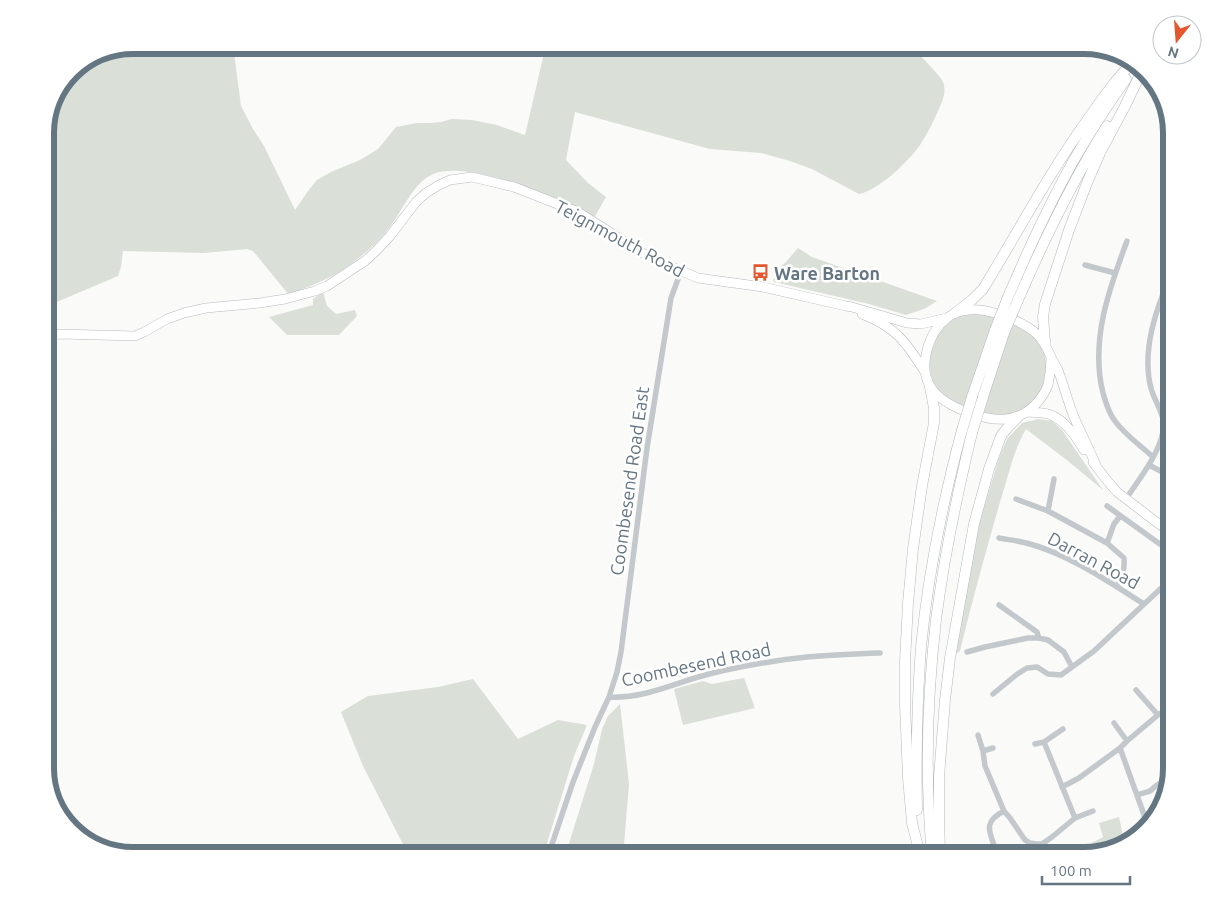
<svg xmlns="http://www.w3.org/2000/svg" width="1217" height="901" viewBox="0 0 1217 901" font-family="Ubuntu,sans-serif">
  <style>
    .green { fill: #dadfd7 }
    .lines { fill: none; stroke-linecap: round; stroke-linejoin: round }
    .primary-casing { stroke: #b5babe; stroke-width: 10 }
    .highway-casing { stroke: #b4b9bd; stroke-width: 11 }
    .street { stroke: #c3c8cc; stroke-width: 5.5 }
    .primary { stroke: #fff; stroke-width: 9 }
    .highway { stroke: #fff; stroke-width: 10 }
    .highway-bridge-casing { stroke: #b4b9bd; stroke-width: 11; stroke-linecap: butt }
    .highway-bridge { stroke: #fff; stroke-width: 10 }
    .labels { text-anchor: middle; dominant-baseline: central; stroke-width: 5; stroke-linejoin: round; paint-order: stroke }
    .street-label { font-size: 18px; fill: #657683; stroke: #fff }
    .poi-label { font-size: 18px; font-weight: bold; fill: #657683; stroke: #fff; text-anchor: start }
    .rim { fill: none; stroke: #657683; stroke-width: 6 }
  </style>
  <rect width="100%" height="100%" fill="#fafaf8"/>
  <path class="green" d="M133,45H233L241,106L253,129L264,146L295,210L308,191L317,180L331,172L360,160L378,149L396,127L417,123H430L441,122L452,119L472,120L497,125L525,135L546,45H911C917,53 941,76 943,82C947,93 942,102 938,111C933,123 927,134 920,145C908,162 879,190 859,194L812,169L790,161L761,153L710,149L575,112L566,160L588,183L606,197L594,218C563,199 468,159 433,174C412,183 401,215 386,232C372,249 353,264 334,275C319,283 304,288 289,295L253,251L247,249L204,253L123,251L121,267L118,276L45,307V127L54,94L75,67Z
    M798,248L812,257L937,301L924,309L906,315L869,304L774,282L773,279L780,274L775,271L785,263Z
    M323,292L327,306L336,314L355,310L357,316L339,335H287L269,317L313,305V299Z
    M49,313L55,331L45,332V315Z
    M967,314C973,314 980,313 986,314C992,314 1019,325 1025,328C1028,330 1031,333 1033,336C1052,354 1049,382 1034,401C1025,412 1006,418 992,415C986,414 980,412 974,410C960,406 947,401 938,389C928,376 928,361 933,346C937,329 950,319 967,314Z
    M1038,419L1052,421L1062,430L1103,490L1068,461L1026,429C1013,451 1008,478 1000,502C986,551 972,601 960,651L953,656L975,540L983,511L999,458L1007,439L1022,423Z
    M744,678L755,708L683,725L674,689L703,681L712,684Z
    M473,679L518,739L558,720L587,725L574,756L543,856H409L363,766L341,712L368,696L438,687Z
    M620,704L629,784L623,856H565L594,764L602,729L608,716Z
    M1119,817L1125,846L1084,856H1075L1080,849L1103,837L1099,823Z"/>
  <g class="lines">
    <defs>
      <path id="primary" d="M862,314C896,327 906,342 925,372
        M45,335L60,334L135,336L144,332L167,319L184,313L206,308L260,303L285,299L315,291L327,286L365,261L376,251L390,236L416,202L426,193L439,185L450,180L472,177L514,187L578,212L649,257L698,278L763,287L846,306L852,307L907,323L921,324L947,318
        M1051,358C1051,367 1050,376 1048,385C1045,393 1040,400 1034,406C1015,424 992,421 970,413C955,408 938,399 930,386C918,366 929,331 947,318C958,309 977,308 991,312C1008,317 1024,322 1038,335C1044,341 1047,348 1051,357C1053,362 1056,366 1058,370C1064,386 1068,402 1074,417C1081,433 1089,449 1096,465
        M1028,412C1035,413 1044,412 1051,415C1066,421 1076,437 1084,450
        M1093,462L1105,478L1117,492L1172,534"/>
      <path id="highway" d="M1008,297C1029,248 1051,199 1078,153C1093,127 1109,103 1126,79
        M1018,300C1044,240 1072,181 1107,126
        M955,313L972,300L983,289C1018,232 1049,173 1088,119C1102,99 1116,79 1133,62
        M1045,342L1043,317L1045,304L1069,230L1087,183L1100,153L1124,108L1139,77
        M972,397L995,330
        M983,397L1004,333
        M917,810C916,756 917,701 921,647C928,573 943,501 962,430
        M920,854L912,823L908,778L905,704V662L908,603L913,549L922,486L934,423V408L930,387
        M932,856C925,778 927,698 936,620C944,557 957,495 972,433
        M940,856L939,811V777L945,700L950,658L974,524L989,469L1001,436L1008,427L1018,417"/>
    </defs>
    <use href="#primary" class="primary-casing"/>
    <use href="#highway" class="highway-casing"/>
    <path class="street" d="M1127,241C1109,289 1090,341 1103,393C1106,403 1108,412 1115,421C1125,435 1140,445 1153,457
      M1085,265L1115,273
      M1163,432H1172
      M1149,465L1170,476
      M1016,499L1048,511L1107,543L1124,558C1125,570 1122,577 1117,587
      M1126,499C1139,479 1158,456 1163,432C1167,417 1154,401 1151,388C1141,350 1157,306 1172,272
      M1107,506L1164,547
      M1048,511L1054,479
      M999,538C1010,540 1020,541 1030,544C1070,555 1109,582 1144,604
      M1107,543L1114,524L1120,516
      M999,605L1037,632L1039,638
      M967,652L985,647L1028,638H1039L1048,640L1064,652L1072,667
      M1136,690L1158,715
      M993,694L1016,675L1027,668L1037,667L1048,674L1061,675L1094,651L1172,578
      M609,697C646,699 678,681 713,673C744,666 776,660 807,657C831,655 856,654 880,653
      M1114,723L1127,741
      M978,735L983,751L985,766L1004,811L1010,818L1025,840L1030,843L1036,844H1042L1052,837L1075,818L1093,811
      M1044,742L1075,818
      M1035,744L1044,742L1063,729
      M1120,748L1147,823
      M983,751L993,748
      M1062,787L1079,778L1120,748L1127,741L1158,715L1172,706
      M1138,795C1141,793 1146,793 1150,791C1156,786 1159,782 1168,781
      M548,856L573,782L595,727L609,697L617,672L621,652L647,448L671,298L681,271
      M997,856C994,837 978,824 1004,811"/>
    <use href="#primary" class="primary"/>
    <use href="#highway" class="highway"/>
    <defs>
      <path id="highway-bridge" d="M995,330L1008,297
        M1004,333L1018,300
        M962,430L972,397
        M972,433L983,397"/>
    </defs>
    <use href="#highway-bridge" class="highway-bridge-casing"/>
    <use href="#highway-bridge" class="highway-bridge"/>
  </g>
  <defs>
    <symbol id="bus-bare" viewBox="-9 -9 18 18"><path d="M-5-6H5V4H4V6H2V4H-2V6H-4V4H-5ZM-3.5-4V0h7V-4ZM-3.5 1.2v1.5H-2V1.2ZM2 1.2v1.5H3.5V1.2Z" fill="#e4572e" stroke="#fff" stroke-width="2.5" paint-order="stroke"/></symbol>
  </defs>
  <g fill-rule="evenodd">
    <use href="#bus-bare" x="748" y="260" width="25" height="25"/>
  </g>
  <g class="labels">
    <g class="street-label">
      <text transform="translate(620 238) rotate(28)">Teignmouth Road</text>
      <text transform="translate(629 481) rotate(-82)">Coombesend Road East</text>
      <text transform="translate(1094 560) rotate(28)">Darran Road</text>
      <text transform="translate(696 664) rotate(-12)">Coombesend Road</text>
    </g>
    <g class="poi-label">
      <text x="774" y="273">Ware Barton</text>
    </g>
  </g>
  <path d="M0 0H1217V901H0ZM133 54H1084A79 79 0 0 1 1163 133V768A79 79 0 0 1 1084 847H133A79 79 0 0 1 54 768V133A79 79 0 0 1 133 54Z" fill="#fff" fill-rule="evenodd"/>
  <path class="rim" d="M133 54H1084A79 79 0 0 1 1163 133V768A79 79 0 0 1 1084 847H133A79 79 0 0 1 54 768V133A79 79 0 0 1 133 54Z"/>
  <g transform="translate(1177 40) rotate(197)"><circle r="24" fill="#ffffff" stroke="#c1c8cd"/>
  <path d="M0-4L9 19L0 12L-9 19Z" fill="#e4572e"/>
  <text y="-8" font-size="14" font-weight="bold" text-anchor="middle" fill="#657683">N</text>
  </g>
  <path d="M1042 876v8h88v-8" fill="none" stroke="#657683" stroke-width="2.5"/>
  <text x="1050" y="876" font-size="15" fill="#657683" stroke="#ffffff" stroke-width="4" paint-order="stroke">100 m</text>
</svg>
